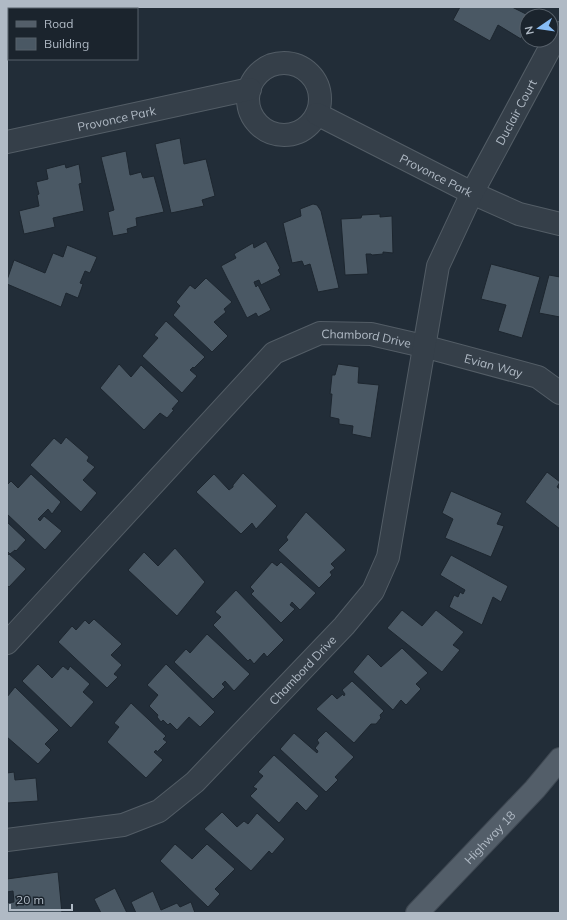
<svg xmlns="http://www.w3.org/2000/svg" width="567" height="920" viewBox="0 0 567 920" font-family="Mulish,sans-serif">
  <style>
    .building { fill: #4a5864; stroke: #1d262f }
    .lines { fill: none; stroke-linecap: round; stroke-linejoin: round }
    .minor-casing { stroke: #535d66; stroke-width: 24 }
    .major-casing { stroke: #3f4852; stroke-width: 24 }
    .minor { stroke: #353f49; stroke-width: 22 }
    .major { stroke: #535e69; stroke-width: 22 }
    .labels { text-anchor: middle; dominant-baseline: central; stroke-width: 3; stroke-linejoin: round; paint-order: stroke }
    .street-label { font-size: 12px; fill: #b0bac5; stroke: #1b242d }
  </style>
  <rect width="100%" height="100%" fill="#222d38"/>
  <path class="building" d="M460,7H512L530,16H527V27L521,39L498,25L490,41L453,20Z
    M180,138L184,164L206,159L215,196L202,200L204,206L171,213L155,144Z
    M126,151L130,175L141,172L143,178L154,176L164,212L136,218L137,226L127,229L128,233L113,236L108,212L114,210L101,157Z
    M65,164L66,168L79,164L82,183L79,184L84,211L53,218L55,227L24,234L19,211L39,206L37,195L39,194L36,182L48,179L46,169Z
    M313,204L317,205L321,211L339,288L318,292L310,264L304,266L302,261L292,263L283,223L301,216L300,209Z
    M380,214V217L392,216L393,253L383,252V254L372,255L371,254H366L368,274L345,275L341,219L361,218L362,215Z
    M266,241L280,268L278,270L281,275L261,285L259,280L254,282L256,287L258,285L271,310L258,317L256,313L247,318L221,266L236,258L234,254L253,243L254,248Z
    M67,245L97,257L90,273L85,271L80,283L83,284L78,298L66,293L61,307L7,284V280L14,260L45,273L53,253L63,257Z
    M491,264L540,277L522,338L498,331L506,305L481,299Z
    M549,275L560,277V317L539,313Z
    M206,278L232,302L224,309L226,312L214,322L228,336L212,352L173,315L180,306L176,302L190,285L195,289Z
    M166,321L205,357L194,368L193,367L190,370L197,376L182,393L142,356L158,338L154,335Z
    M119,364L131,377L141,365L179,401L172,409L174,410L167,418L160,413L144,430L100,388Z
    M338,364L359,367L358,383L379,385L371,438L352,434L353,426L339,424V419L330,417L332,394H330L332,375H335Z
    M66,437L89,457L87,461L95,467L83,480L97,493L81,512L30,465L54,438L61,444Z
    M547,472L560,482L557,487L560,489V529L525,502Z
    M243,473L277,506L256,529L252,523L241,534L196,492L214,474L229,490L233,487V485Z
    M31,474L61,502L52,514L48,509L38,519L40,521L44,516L62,531L45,550L7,514V485L11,481L18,488Z
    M451,491L502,513L497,524L504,526L491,557L445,538L453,519L442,513Z
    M306,512L346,550L331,564L335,568L330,572L332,575L319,588L278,550L288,540L286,537Z
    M7,522L26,540L16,551L15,550L10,554L7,551Z
    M175,548L205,582L177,616L128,570L144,552L158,566Z
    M9,554L26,569L9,587L7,585V556Z
    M451,555L508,586L501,602L493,597L482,625L449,607L454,595L458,597L460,592L463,594L465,590L440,575Z
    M272,562L277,566L281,562L316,593L300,610L292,602L290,605L295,609L281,623L251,594L254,591L250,587Z
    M236,590L284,640L267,657L264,653L254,664L250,659L248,661L213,625L221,617L215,612Z
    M402,610L422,626L436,610L464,632L453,645L460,650L442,672L387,628Z
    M94,619L122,644L111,655L122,665L114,674L118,677L107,688L58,642L72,626L76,630L85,620L89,624Z
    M207,634L250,674L234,691L225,681L222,684L225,687L213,699L174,662L186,649L190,653Z
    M402,648L428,673L416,684L421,689L406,705L401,700L393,710L353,672L368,654L381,667Z
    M38,664L52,678L63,666L68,670L70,666L90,684L83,692L94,702L71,728L22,681Z
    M166,664L215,712L200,727L189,717L177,730L170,723L168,725L163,720L161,722L157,717L158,715L149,706L158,695L147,685Z
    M352,681L384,711L380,715L381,718L376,724H371L354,743L316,709L332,694L337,699L343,694L344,696L345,694L342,690Z
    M15,687L59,730L45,744L51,750L38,764L7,737V697Z
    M131,703L166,736L163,739L167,742L157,752L156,750L154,752L163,760L146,778L107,742L119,727L114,723Z
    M326,731L354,757L335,777L338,780L326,792L280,749L294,733L317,753L318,751L315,748L319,743L317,740Z
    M274,755L319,796L306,811L297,802L279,823L250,796L257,789L253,787L263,776L258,772Z
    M14,772L15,780L36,778L38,801L7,803V773Z
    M222,812L237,827L244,821L248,824L257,813L285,839L272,854L269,851L251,871L204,829Z
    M175,844L192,859L207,844L235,869L215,889L220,894L208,907L160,861Z
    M58,872L62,913H7V903L14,902L13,891L7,892V879Z
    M115,888L127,913H101L94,899Z
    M153,891L161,910L177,903L180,907L191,902L195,913H136L131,902Z"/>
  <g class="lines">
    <defs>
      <g id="minor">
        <circle cx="284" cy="99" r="36"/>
        <path id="s1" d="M317,114L472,193L519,214L560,224"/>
        <path id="s2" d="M7,142L250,89"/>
        <path id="s3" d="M7,643L274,353L320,333L371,334L423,346L538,377L560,393"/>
        <path id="s4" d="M7,840L123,825L159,811L195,782L344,626L373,591L388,557L438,266L472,193L556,37L560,33"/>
      </g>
      <g id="major">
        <path id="s5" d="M417,913L535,789L560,759"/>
      </g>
    </defs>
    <use href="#minor" class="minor-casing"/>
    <use href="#major" class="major-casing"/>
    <use href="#minor" class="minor"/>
    <use href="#major" class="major"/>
  </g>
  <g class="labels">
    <g class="street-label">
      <text stroke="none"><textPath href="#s4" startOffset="968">Duclair Court</textPath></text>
      <text stroke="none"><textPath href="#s2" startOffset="112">Provonce Park</textPath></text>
      <text stroke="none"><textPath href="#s1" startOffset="134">Provonce Park</textPath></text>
      <text stroke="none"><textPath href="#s3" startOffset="491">Chambord Drive</textPath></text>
      <text stroke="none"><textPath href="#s3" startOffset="622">Evian Way</textPath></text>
      <text stroke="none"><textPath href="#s4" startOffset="357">Chambord Drive</textPath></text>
      <text stroke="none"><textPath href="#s5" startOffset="105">Highway 18</textPath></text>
    </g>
  </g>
  <rect width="567" height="920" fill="none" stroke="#b0bac5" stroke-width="16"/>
  <rect x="8" y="8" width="130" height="52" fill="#1b242d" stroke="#57606a"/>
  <rect x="16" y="21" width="20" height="6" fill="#535e69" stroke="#57606a"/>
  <text x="44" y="28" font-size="12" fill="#b0bac5">Road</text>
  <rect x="16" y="38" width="20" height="12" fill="#4a5864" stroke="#57606a"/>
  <text x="44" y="48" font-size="12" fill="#b0bac5">Building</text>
  <g transform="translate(539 28) rotate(257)"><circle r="19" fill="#1b242d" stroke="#57606a"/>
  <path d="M0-3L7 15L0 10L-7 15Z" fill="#86bbf4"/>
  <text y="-6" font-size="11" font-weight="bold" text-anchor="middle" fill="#b0bac5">N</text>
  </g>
  <path d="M10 904v6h62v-6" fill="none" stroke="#b0bac5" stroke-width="2"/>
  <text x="16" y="904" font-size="12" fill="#b0bac5" stroke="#1b242d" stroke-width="3" paint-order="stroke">20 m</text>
</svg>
